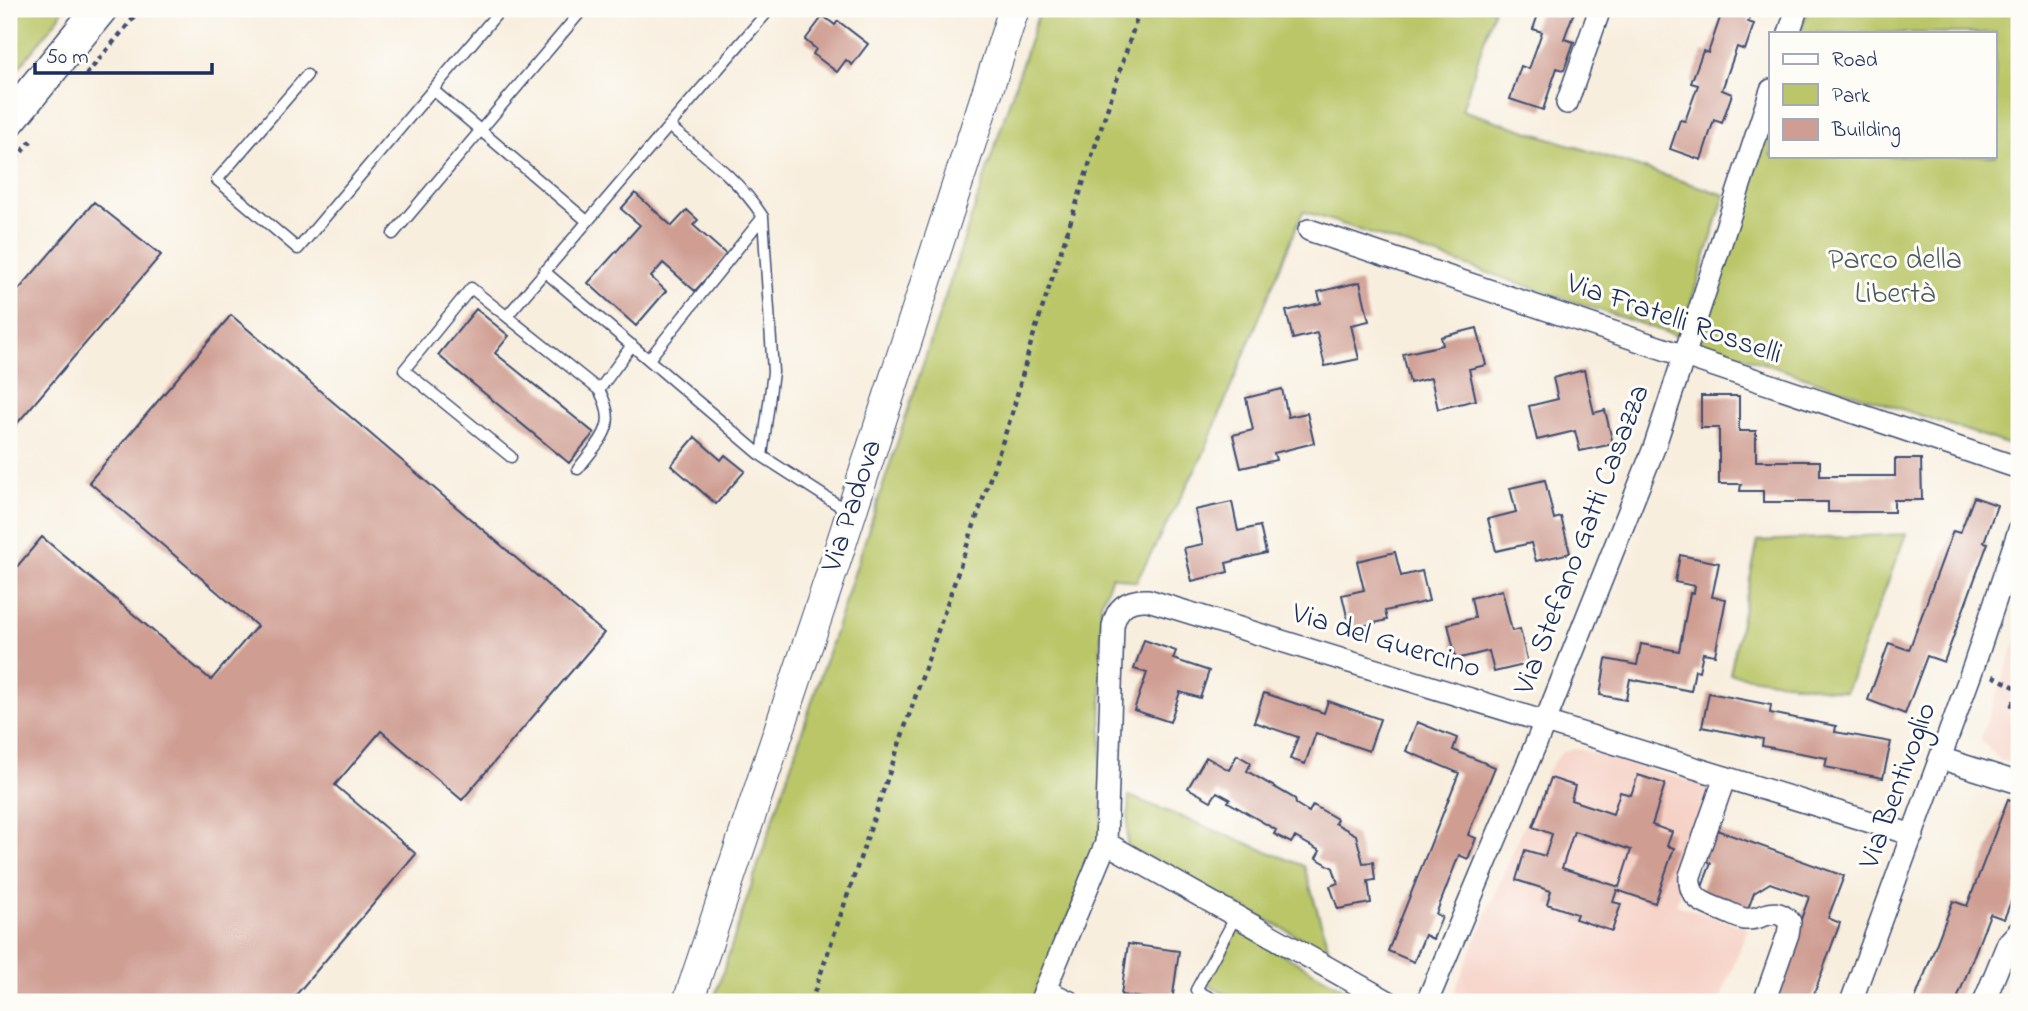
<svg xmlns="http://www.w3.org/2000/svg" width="2028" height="1011" viewBox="0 0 2028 1011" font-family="'Indie Flower',sans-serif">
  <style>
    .built { fill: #f6d1c6 }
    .green { fill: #bac668; stroke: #6a7a63; stroke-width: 2 }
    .building { fill: #cf9d92; fill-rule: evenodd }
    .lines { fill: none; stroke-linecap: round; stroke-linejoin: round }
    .service-casing { stroke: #3c4c71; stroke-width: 13 }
    .minor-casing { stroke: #3c4c71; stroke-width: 24 }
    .secondary-casing { stroke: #3c4c71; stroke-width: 32 }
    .primary-casing { stroke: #3c4c71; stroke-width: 36 }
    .path { stroke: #3c4c71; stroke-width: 4.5; stroke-dasharray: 5 5; stroke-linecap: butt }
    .service { stroke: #fff; stroke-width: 10 }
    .minor { stroke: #fff; stroke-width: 21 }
    .secondary { stroke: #fff; stroke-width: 30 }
    .primary { stroke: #fff; stroke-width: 33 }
    .labels { text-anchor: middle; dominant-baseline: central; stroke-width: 6; stroke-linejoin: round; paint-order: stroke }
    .park-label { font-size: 30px; fill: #4b5c61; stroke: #fdfcf7 }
    .street-label { font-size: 30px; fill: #1b2f5e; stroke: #fdfcf7 }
  </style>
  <rect width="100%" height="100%" fill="#fdfcf7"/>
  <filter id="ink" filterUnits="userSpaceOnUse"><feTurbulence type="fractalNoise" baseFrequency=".0143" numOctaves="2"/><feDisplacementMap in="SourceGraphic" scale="14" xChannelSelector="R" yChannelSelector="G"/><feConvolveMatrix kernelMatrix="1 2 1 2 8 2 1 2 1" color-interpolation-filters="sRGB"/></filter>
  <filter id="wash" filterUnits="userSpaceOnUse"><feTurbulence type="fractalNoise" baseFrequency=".00686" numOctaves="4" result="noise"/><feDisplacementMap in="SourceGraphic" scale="28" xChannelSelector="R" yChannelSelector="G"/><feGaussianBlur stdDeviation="1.57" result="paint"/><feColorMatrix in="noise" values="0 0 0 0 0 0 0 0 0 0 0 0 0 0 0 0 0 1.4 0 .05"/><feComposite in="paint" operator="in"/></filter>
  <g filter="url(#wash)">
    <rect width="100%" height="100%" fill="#f8eede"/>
    <path class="built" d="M2019,633V765L2000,760L1980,740Z
      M1575,748L1712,788L1676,905L1748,928L1719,1002L1450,1001L1547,771L1562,752Z"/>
    <path class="green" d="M19,9H63L60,16L9,80V22Z
      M1040,9H1494L1462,110L1725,195L1680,337L1303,211L1203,455L1136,582L1112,576L1101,604L1102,839L1033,1002H713Z
      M1808,9H2019V448L1699,342L1771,121V156H1995V33H1800Z
      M1906,534L1846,692L1730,674L1758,541Z
      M1129,796L1304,866L1330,953L1127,847Z
      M1235,928L1350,992L1344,1002H1240L1204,983Z"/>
    <g id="blocks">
      <path class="building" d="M1540,9H1575L1564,39L1574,42L1564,70L1557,68L1543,110L1510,99L1521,66L1529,69L1542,32L1533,29Z
        M1715,9H1753L1748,22L1754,24L1745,50L1737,47L1722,90L1732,94L1722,123L1714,120L1701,160L1670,149L1680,120L1685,121L1698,85L1691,83L1703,51L1708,53L1722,12Z
        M823,16L835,25L838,21L868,44L852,65L846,60L837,72L813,54L816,49L805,40Z
        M635,193L672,226L687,210L698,220L693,225L727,255L695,291L663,263L651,277L666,291L636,326L588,283L640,225L621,209Z
        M94,202L161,255L9,433V301Z
        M1360,282L1369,321L1351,325L1359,359L1325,366L1317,333L1293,339L1286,311L1321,303L1318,292Z
        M476,309L509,336L495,353L594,433L569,463L438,355Z
        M231,315L604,633L462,800L381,731L335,785L416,854L290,1002H9V576L42,537L211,680L257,626L89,482Z
        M1477,328L1486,365L1469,369L1476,400L1438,409L1431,378L1410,383L1403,354L1443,345L1441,337Z
        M1584,370L1594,413L1605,410L1613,444L1580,451L1575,431L1537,440L1529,406L1558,399L1553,378Z
        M1282,389L1288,417L1307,413L1314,443L1274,453L1276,460L1241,468L1233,435L1253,430L1246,398Z
        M1701,396H1739V431H1756V461H1820V476H1895V459H1921L1922,500H1894V512H1828V502H1763V491H1740L1741,484H1719V428H1701Z
        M695,437L721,460L725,455L745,471L716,504L671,465Z
        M1545,480L1554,519L1561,517L1570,553L1536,561L1531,543L1496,551L1488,519L1516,512L1510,488Z
        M1974,497L1997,505L1984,542L1988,543L1944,662L1927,656L1905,714L1868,700L1889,643L1909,650L1953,531L1960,533Z
        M1232,502L1238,531L1260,526L1266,553L1226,563L1228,572L1192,581L1184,548L1203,544L1195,510Z
        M1395,552L1401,576L1422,571L1429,601L1385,611L1387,620L1350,629L1342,595L1364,590L1357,561Z
        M1680,555L1719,563L1712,597L1726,599L1715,655L1703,653L1699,671L1695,670L1691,691L1630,679L1626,700L1600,695L1606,659L1637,665L1641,644L1679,651L1690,593H1694L1695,586L1675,582Z
        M1502,590L1512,631L1520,629L1528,664L1494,672L1489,651L1456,659L1448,624L1475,618L1471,598Z
        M1144,640L1176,651L1173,659L1209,671L1200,698L1180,692L1170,722L1134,710L1147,673L1134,669Z
        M1264,693L1324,713L1328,701L1380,719L1369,751L1316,733L1305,764L1290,759L1298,737L1254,722Z
        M1709,693L1771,705L1770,713L1836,726L1835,732L1891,742L1883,778L1825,767L1827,758L1762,746L1763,739L1702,727Z
        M1417,722L1457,738L1453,750L1495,767L1468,835L1476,838L1468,859L1459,855L1436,914L1442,917L1433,939L1425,935L1414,962L1388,951L1459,773L1406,751Z
        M1237,755L1251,763L1247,771L1295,799L1296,804L1309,812L1313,805L1337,819L1335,823L1356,835L1363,863L1373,862L1375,880L1368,881L1371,903L1338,909L1330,886L1338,883L1333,868L1316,858L1320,851L1295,837L1291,843L1274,834L1276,830L1228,802L1230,799L1217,792L1211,801L1188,788L1206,757L1229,770Z
        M1638,775L1665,784L1652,825L1672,832L1667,846L1674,848L1655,903L1617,890L1613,902L1621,904L1612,931L1575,919L1577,914L1547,904L1551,891L1516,880L1525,850L1545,856L1552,834L1533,827L1551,778L1575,786L1571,800L1613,814L1620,792L1631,795ZM1574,831L1631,850L1619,887L1562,868Z
        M2008,799L2019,803V881L2004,919L1990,914L1956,1002H1914L1953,901L1967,906Z
        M1711,828L1844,876L1828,918L1840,923L1811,1002H1771L1809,897L1770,883L1754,893L1747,912L1699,895L1711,863L1700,859Z
        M1128,944L1179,951L1172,1002L1121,995Z"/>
    </g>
  </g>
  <g filter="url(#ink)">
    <use href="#blocks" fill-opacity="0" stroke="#3c4c71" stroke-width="2"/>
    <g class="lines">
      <defs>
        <path id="service" d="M307,75L217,180L298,249L501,9
          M433,90L587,221
          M669,126L770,9
          M393,234L583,9
          M544,271L762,456L849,512
          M507,316L669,126C703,154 739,179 763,217L773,372L762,456
          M649,359L763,217
          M599,390L632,345
          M511,457L404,370L471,288L599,390C620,427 600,439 578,469
          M1218,1002L1196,990L1236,916
          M1352,1002L1360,986"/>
        <path id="minor" d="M1789,33L1797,9
          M1567,103L1600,9
          M1309,230L2019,468
          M1940,758L2019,783
          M1725,777L1690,876C1688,899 1705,904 1724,911C1730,913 1738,918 1745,919C1763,921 1773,903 1790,922L1788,934L1764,1002
          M1106,843L1389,1002
          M1045,990L1070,1002
          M1040,1002L1106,843L1113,626C1117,606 1129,599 1148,600L1913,835
          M1427,1002L1545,722L1654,448L1771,90
          M1851,1002L1974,665L2019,530
          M1984,1002L2008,943L2019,931"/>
        <path id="secondary" d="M688,1002L833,569L1014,9"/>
        <path id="primary" d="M9,120L100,9"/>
      </defs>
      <use href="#service" class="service-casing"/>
      <use href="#minor" class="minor-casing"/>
      <use href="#secondary" class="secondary-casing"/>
      <use href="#primary" class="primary-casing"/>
      <path class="path" d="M86,75L141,9
        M9,167L31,141
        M1993,676L2019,689
        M2019,692L2012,705H2019
        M811,1002L1012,414L1031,343L1140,9"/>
      <use href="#service" class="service"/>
      <use href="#minor" class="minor"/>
      <use href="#secondary" class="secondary"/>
      <use href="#primary" class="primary"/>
    </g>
  </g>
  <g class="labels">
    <g class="park-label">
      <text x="1895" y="261">Parco della<tspan x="1895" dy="34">Libertà</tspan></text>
    </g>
    <g class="street-label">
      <text transform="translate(1674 320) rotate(19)">Via Fratelli Rosselli</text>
      <text transform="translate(853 506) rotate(-72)">Via Padova</text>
      <text transform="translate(1583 540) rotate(-69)">Via Stefano Gatti Casazza</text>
      <text transform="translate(1386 642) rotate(17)">Via del Guercino</text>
      <text transform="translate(1899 786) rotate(-70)">Via Bentivoglio</text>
    </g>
  </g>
  <rect width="2028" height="1011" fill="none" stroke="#fdfcf7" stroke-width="35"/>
  <rect x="1769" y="32" width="228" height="126" fill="#fdfcf7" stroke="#a3aaba" stroke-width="2"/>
  <rect x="1783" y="54" width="35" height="10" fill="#ffffff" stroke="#a3aaba" stroke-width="2"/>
  <text x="1832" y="66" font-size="21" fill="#1b2f5e">Road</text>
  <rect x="1783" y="84" width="35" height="21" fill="#bac668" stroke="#a3aaba" stroke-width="2"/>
  <text x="1832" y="102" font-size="21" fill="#1b2f5e">Park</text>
  <rect x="1783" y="119" width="35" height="21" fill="#cf9d92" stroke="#a3aaba" stroke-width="2"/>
  <text x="1832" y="136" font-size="21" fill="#1b2f5e">Building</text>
  <path d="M35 63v10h177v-10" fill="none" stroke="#1b2f5e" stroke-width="3.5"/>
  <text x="46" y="63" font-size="21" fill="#1b2f5e" stroke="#fdfcf7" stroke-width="5" paint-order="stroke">50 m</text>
</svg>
